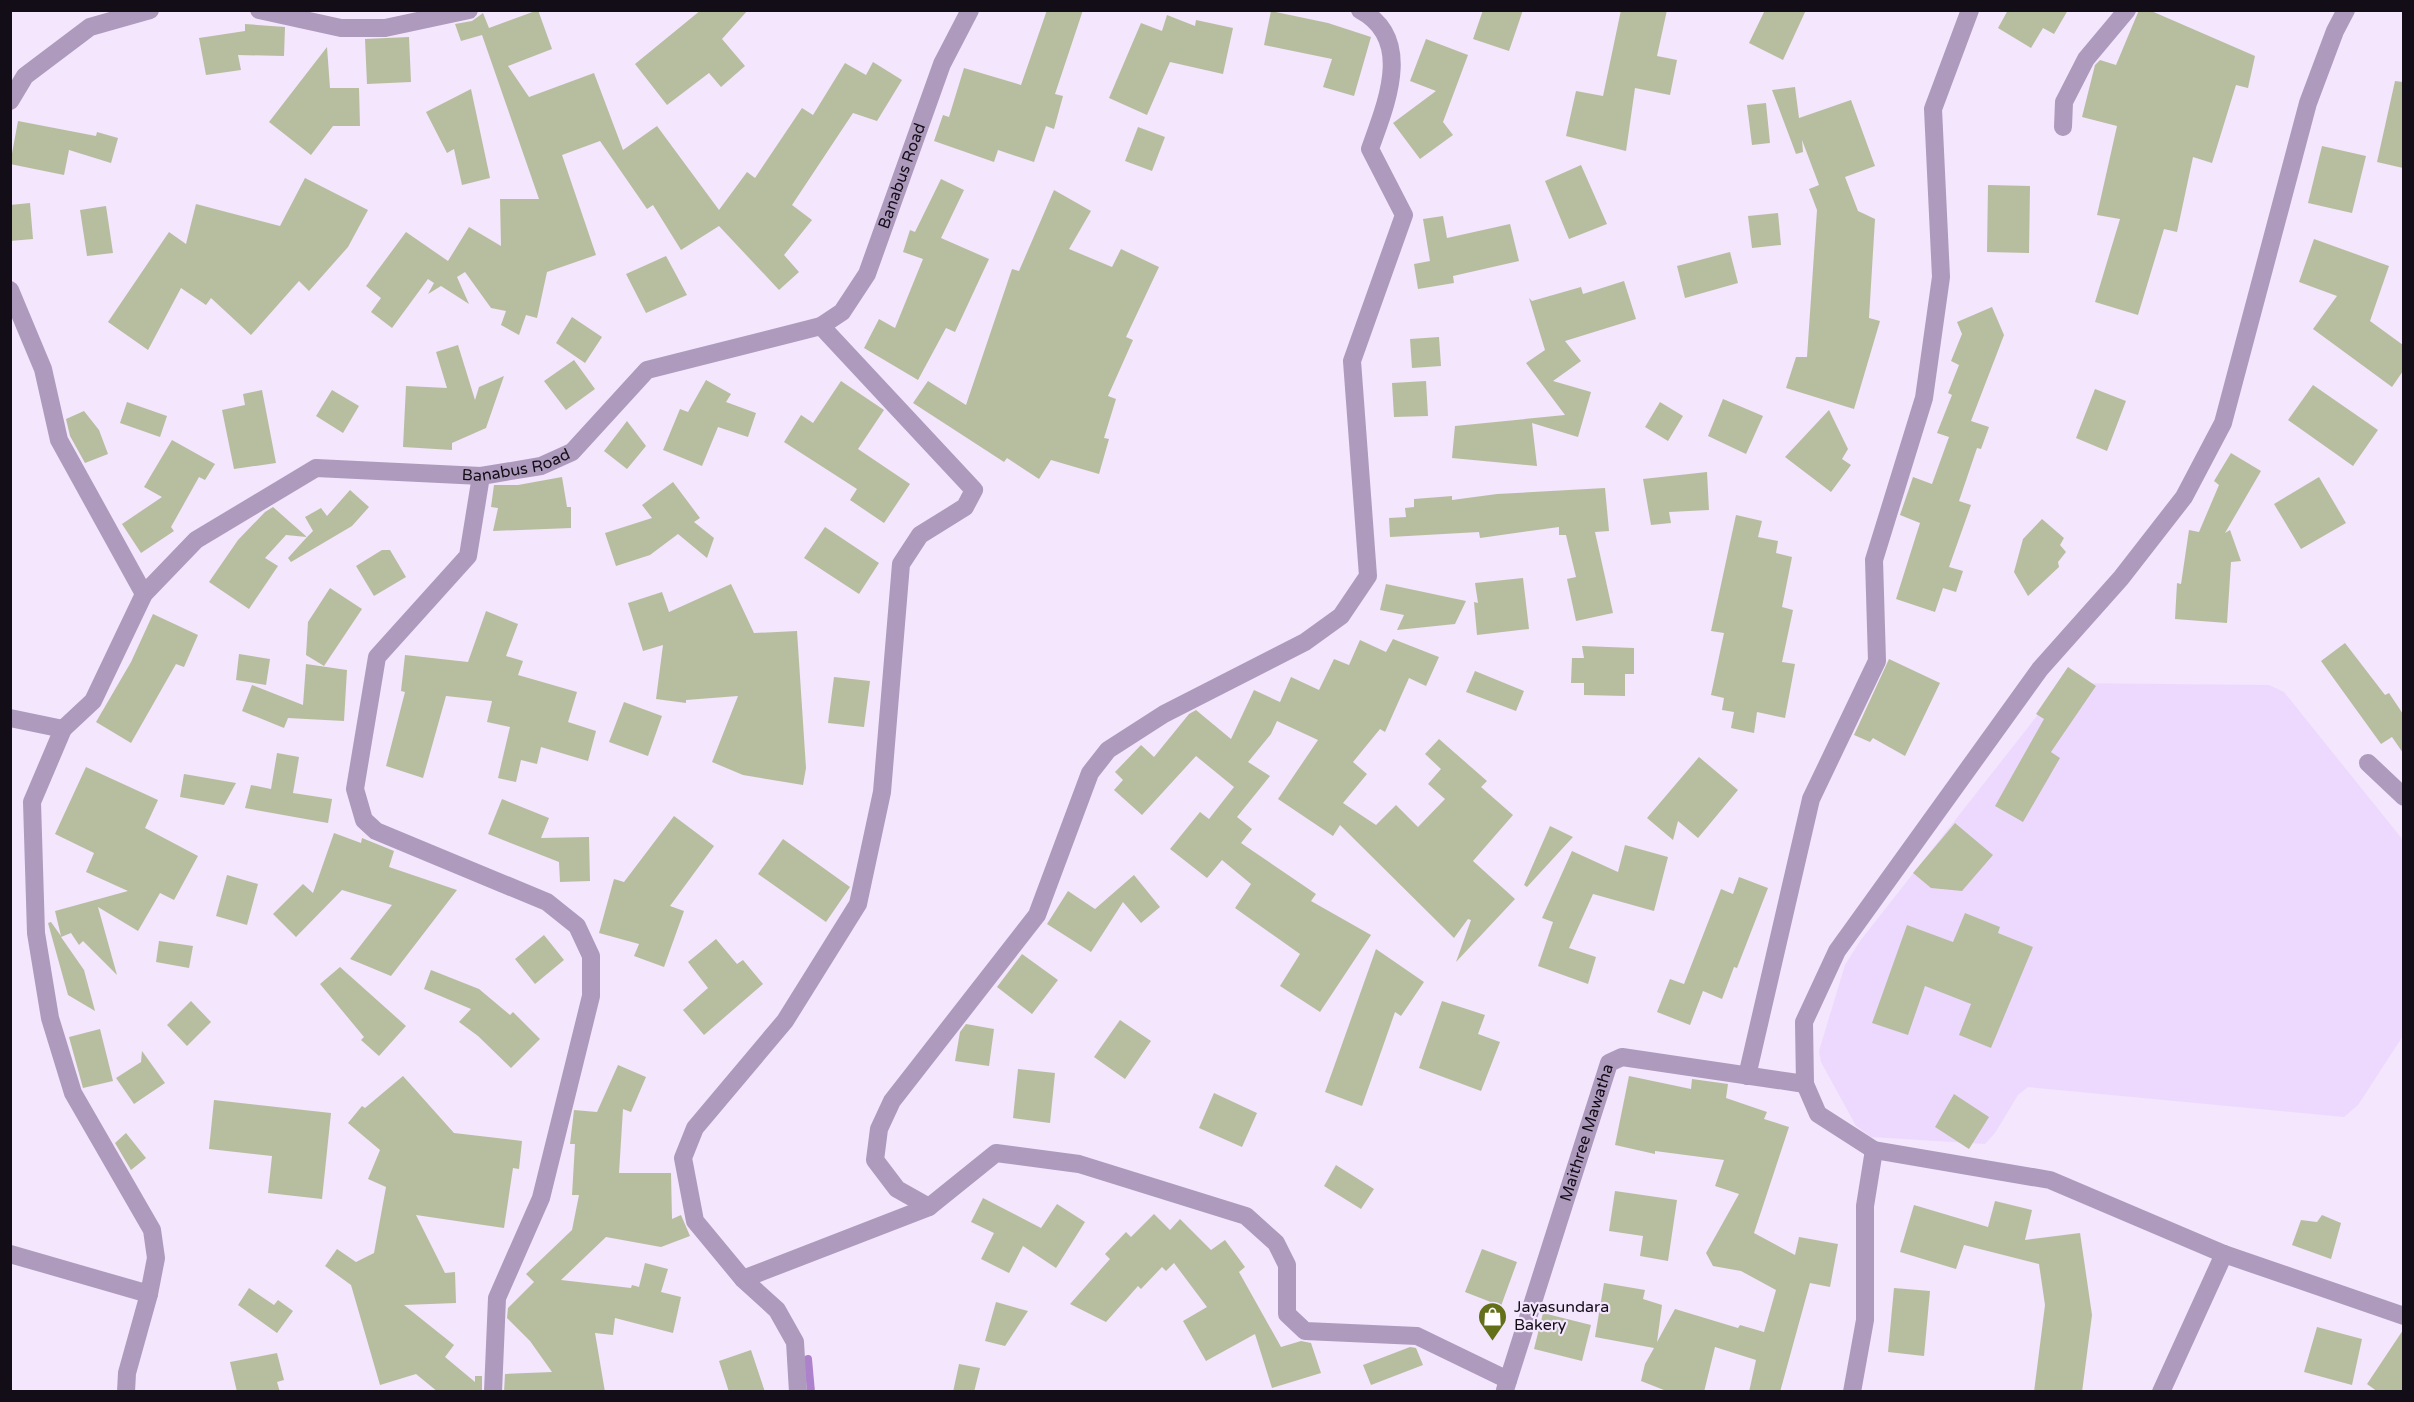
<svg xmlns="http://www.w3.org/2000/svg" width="2414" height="1402" viewBox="0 0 2414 1402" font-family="'Varela Round',sans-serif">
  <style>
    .built { fill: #eed9fe }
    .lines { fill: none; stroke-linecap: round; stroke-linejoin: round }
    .stream { stroke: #ad81cb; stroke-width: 8 }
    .building { fill: #b7be9f }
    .street { stroke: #ae9abc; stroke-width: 18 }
    .labels { text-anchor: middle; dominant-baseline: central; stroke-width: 4.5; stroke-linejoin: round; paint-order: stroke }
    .street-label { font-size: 16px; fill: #130d17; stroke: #f3e6fd }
    .poi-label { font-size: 16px; fill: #130d17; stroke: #f3e6fd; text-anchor: start }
  </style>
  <rect width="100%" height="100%" fill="#f3e6fd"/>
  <path class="built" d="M2067,683L2269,685L2284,692L2403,840V1036L2358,1105L2344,1117L2028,1087L2018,1095L1995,1133L1985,1144L1871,1137L1856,1126L1821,1062L1819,1051L1845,965L1860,941L2055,693Z"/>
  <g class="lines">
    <path class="stream" d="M808,1359L811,1392"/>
  </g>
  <path class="building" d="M538,10L552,49L508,66L529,97L594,73L623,150L657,126L719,210L747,172L755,178L802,108L813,115L845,63L866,75L873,62L902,80L877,121L853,113L792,205L812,220L784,255L799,272L779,290L719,226L681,250L653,205L647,209L600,141L562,155L596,255L547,272L537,318L526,315L519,335L501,325L506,311L491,308L465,272L457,277L469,304L441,286L428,294L434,283L428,279L392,328L371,312L381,298L366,286L406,232L448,261L469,227L501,246L500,199H539L482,35L461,41L455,24L472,21L483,13L489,28Z
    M701,10H748L722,39L745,66L721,87L709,73L667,105L635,64Z
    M1047,10H1083L1055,94L1063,96L1054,129L1046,126L1034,162L998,150L994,162L934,141L943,115L949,117L964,68L1021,85Z
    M1483,10H1523L1509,51L1473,39Z
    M1621,10H1667L1657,56L1677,60L1670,95L1635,88L1626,151L1566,136L1576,91L1603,96Z
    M1765,10H1806L1783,60L1749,43Z
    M2008,10H2068L2054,34L2043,28L2031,48L1998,28Z
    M2139,10H2149L2255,56L2248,88L2236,85L2212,163L2193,157L2177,232L2164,229L2138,315L2095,302L2120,219L2097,215L2117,126L2082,117L2095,65L2100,60L2116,65Z
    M1271,11L1328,23L1371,37L1354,96L1323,87L1332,59L1264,45Z
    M1167,15L1195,26L1196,20L1233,28L1223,74L1170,62L1147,115L1109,98L1141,23L1162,31Z
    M245,24L285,27L284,56L238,55L241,70L206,75L199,38L245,31Z
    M409,37L411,82L367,84L365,39Z
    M1426,39L1468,55L1443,122L1453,135L1420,159L1393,123L1436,91L1410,81Z
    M327,47L330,88H359L360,126H333L311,155L269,122Z
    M2395,81L2403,82V168L2377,162Z
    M1795,87L1799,118L1851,100L1875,166L1845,177L1858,211L1875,219L1869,318L1880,321L1854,409L1786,388L1796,357H1807L1817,210L1809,189L1819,185L1802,140L1803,152L1796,154L1772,90Z
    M471,89L490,178L462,185L454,149L447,153L426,112Z
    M1766,103L1770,143L1752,145L1747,105Z
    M18,121L96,136L97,132L118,138L111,163L69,150L64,175L10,164Z
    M1138,127L1165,137L1152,171L1125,161Z
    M2322,146L2366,156L2352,213L2308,203Z
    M1581,165L1607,224L1569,239L1545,181Z
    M305,178L368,210L348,247L309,291L299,281L251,335L211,298L206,305L181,288L148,350L108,322L169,232L186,244L196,204L280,226Z
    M941,179L964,190L941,238L989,259L955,332L946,328L918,380L864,348L879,319L895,328L923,259L903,252L910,230L915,232Z
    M1988,185L2030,186L2029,253L1987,252Z
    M1054,190L1091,211L1069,249L1112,267L1121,249L1159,267L1126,337L1133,340L1108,396L1116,399L1104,438L1109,439L1099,474L1051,460L1039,479L1007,458L1004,462L913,403L928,381L966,405L1012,269L1019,271Z
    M30,203L33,239L10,241V205Z
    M106,206L113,253L87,256L80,210Z
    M1778,213L1781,245L1752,248L1748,216Z
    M1443,216L1447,238L1510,224L1519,261L1453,276L1454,283L1418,289L1414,264L1430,261L1423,219Z
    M2314,239L2389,266L2370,321L2403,345V371L2392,387L2313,329L2337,296L2299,282Z
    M1730,252L1738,283L1685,298L1677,266Z
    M666,256L687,295L646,313L626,274Z
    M1624,281L1636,319L1565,341L1581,361L1553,381L1591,392L1578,437L1532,423L1537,466L1452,458L1455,426L1565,415L1526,363L1545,350L1529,298L1532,301L1581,287L1583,294Z
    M1992,307L2004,335L1971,421L1989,427L1981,449L1977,448L1959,501L1971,505L1949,567L1963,571L1956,592L1943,588L1935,612L1896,599L1920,523L1900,515L1913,477L1932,484L1949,437L1937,433L1952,395L1948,393L1959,365L1951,361L1962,334L1957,322Z
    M572,317L602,337L585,363L556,343Z
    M1439,337L1441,366L1412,368L1410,339Z
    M458,345L475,400L479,387L504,376L486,428L452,443V450L403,447L406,386L447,388L436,352Z
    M574,360L595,389L566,410L544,381Z
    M706,380L731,394L726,402L756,413L748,437L718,427L702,466L663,450L680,409L688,412Z
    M841,381L884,410L858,449L910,484L884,523L850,500L857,489L784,442L801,415L813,423Z
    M1426,381L1428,416L1394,417L1392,383Z
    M2313,385L2378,430L2353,466L2288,420Z
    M2095,389L2126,401L2107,451L2076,438Z
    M262,390L276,463L234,469L222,410L245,405L243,394Z
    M332,390L359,406L343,433L316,416Z
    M1723,399L1763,416L1746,454L1708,436Z
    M127,402L167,416L160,437L120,423Z
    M1660,402L1683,416L1668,441L1645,427Z
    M1829,410L1848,449L1842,459L1851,465L1831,492L1785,457Z
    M84,411L99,430L108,454L85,463L70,436L66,419Z
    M627,421L646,446L627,469L604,451Z
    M172,440L215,464L205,480L199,477L171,527L174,531L141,553L122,524L162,497L144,487Z
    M2231,453L2261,471L2225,533L2230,530L2241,561L2231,562L2227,623L2175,619L2177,583L2181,584L2189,530L2199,532L2219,485L2214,481Z
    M1707,472L1709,510L1669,512L1671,523L1651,525L1643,479Z
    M562,477L567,507H571V528L493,531L498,508L491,507L494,485H518Z
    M2319,477L2346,523L2301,549L2274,504Z
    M673,482L700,518L694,522L714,538L707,558L678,534L650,555L616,566L605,533L652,518L642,505Z
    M1605,488L1609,531L1595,532L1613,613L1576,621L1567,579L1576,577L1566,535H1559V527L1480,538L1479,532L1390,537L1389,518L1406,517L1405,508L1414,507V499L1452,496V500L1497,494Z
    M350,490L369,507L352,526L291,562L288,558L307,537L286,535L265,558L278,566L249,609L209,582L238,540L265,512L273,507L307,537L313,531L305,517L321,508L327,516Z
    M1736,515L1762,521L1758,537L1778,541L1776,553L1792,557L1782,607L1793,610L1782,662L1795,664L1785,718L1757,712L1754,733L1731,728L1734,712L1722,710L1724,698L1711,695L1724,633L1711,631Z
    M2042,519L2064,538L2060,545L2066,552L2058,562L2059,567L2028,596L2014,572L2023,539Z
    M825,527L879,563L859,594L804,558Z
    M382,550H390L406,577L374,596L356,566Z
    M1523,578L1529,629L1477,635L1474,602L1478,603L1475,583Z
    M731,584L754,633L797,631L806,768L803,785L743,775L712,762L738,696L686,700V703L656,699L663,645L643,651L628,603L662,592L669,612Z
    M1386,584L1466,601L1455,624L1397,630L1404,615L1380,610Z
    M330,588L362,609L324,666L306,655L308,622Z
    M486,611L518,624L506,656L523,661L518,675L577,692L568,722L596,731L588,761L541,747L537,764L521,760L516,782L498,778L510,727L487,722L492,701L446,696L423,778L386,766L405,692L401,691L405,655L468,662Z
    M153,614L198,635L184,667L176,664L131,743L96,722L131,662Z
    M1393,639L1439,657L1426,686L1409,678L1385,732L1380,729L1353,762L1367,774L1343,803L1376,825L1396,805L1418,827L1445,799L1428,784L1441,769L1425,754L1439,739L1487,781L1481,787L1513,815L1473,861L1515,899L1456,962L1471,920L1468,919L1454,938L1340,825L1333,836L1278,799L1318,740L1277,721L1271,734L1248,762L1270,776L1237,817L1252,829L1241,843L1316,894L1311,901L1371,935L1320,1012L1280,986L1300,954L1235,908L1251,884L1222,860L1207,878L1170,849L1200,812L1209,819L1234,787L1196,756L1142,815L1114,790L1123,780L1115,772L1141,745L1154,757L1189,714L1196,710L1231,739L1254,690L1280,702L1291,677L1319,690L1334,659L1349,665L1360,640L1386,652Z
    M2345,643L2385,695L2389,693L2403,714V753L2392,737L2381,744L2321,661Z
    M1582,646L1634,648V674H1625V696L1584,695V683H1571L1572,658H1584Z
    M239,654L270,659L266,685L236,680Z
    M1889,659L1940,683L1905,756L1873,738L1870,742L1854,735Z
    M306,664L347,670L344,721L288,718L284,728L242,711L252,685L303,705Z
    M2068,667L2096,686L2051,752L2060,758L2023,822L1995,806L2044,719L2036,714Z
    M1475,671L1524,691L1516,711L1466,692Z
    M834,677L870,681L864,727L828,723Z
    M624,702L662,716L648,756L609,742Z
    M277,753L299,757L293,793L332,799L328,823L245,808L251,785L271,789Z
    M1699,757L1738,790L1698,838L1678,821L1673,840L1647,818Z
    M86,767L158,800L145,828L198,856L174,900L160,893L138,931L98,907L117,975L83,941L79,945L71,933L61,937L84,970L95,1011L68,995L48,923L51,922L61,936L55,911L128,891L86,872L94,853L55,834Z
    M184,774L236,783L224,805L180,797Z
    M502,799L549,818L541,838L589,837L590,881L560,882L559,862L488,834Z
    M674,816L714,846L670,906L684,911L664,967L634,956L639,944L599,933L614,879L624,882Z
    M1955,823L1993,855L1962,891L1931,888L1913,873Z
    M1550,826L1573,837L1527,887L1524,885Z
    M334,833L361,843L362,838L394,851L389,867L457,890L391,976L350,959L392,905L342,890L296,937L273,914L303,884L313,893Z
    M783,839L850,887L826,922L758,874Z
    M1625,845L1668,857L1654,911L1593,894L1569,948L1596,957L1588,984L1538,966L1553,922L1542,918L1572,851L1618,872Z
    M227,875L258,884L247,925L216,916Z
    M1134,875L1160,907L1141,923L1123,902L1091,952L1047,924L1068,891L1095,909Z
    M1739,877L1768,888L1737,968L1734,967L1722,999L1703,991L1690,1025L1657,1012L1670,979L1684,984L1721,889L1733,894Z
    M1965,913L2000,927L1998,933L2033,947L1991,1048L1959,1035L1971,1004L1925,986L1908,1035L1872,1023L1907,925L1953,942Z
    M544,935L564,960L535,984L515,959Z
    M716,939L737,964L743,960L763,984L704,1035L683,1010L708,988L688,962Z
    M159,941L193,946L189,968L156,962Z
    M1376,949L1424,982L1401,1016L1395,1012L1362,1106L1325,1092Z
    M1022,954L1058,980L1032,1014L997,987Z
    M340,967L406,1026L379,1056L361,1040L364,1037L320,984Z
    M431,970L479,989L510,1015L513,1012L540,1039L511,1068L478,1036L459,1022L471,1009L424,989Z
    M191,1001L211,1022L187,1046L167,1025Z
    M1442,1001L1485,1015L1478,1034L1500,1042L1481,1091L1419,1068Z
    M1120,1020L1151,1041L1125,1079L1094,1057Z
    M966,1024L994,1029L989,1066L955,1061L960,1032Z
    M100,1029L113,1081L83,1088L69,1037Z
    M142,1051L165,1083L134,1104L116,1078L141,1062Z
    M618,1065L646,1077L631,1112L623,1109L619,1173H671L672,1219L681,1215L690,1236L661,1247L606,1237L561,1280L631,1288L632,1285L639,1287L645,1263L668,1269L661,1292L681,1297L673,1333L615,1318L613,1335L595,1333L605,1392H504L505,1374L552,1372L530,1341L507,1318L508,1308L534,1282L526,1274L572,1230L579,1195H572L575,1144H570L574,1110L597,1112Z
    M1018,1069L1055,1073L1050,1123L1013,1118Z
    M403,1076L454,1133L522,1141L519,1169L513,1168L504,1228L416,1215L445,1273L455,1272L456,1303L404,1305L454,1345L445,1357L475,1382V1376H482V1392H438L416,1374L380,1385L351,1285L325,1266L337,1249L356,1262L374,1253L386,1187L368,1179L380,1150L348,1123L362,1106L365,1108Z
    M1629,1076L1691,1089L1692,1079L1728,1084L1726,1098L1767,1112L1764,1119L1789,1127L1754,1233L1795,1255L1799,1237L1838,1244L1830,1287L1810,1283L1780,1392H1749L1756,1360L1715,1347L1704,1392H1669L1641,1381L1645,1364L1654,1348L1595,1337L1604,1283L1645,1290L1643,1299L1662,1305L1657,1342L1675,1309L1738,1328L1740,1325L1764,1332L1776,1290L1741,1271L1713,1266L1706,1253L1739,1194L1715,1186L1724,1160L1655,1151V1154L1615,1145Z
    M1214,1093L1257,1113L1242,1147L1199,1128Z
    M1954,1094L1989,1117L1969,1149L1935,1127Z
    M214,1100L331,1113L322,1199L268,1193L272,1156L209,1149Z
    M126,1133L146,1158L131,1170L115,1143Z
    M1336,1165L1374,1189L1361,1209L1324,1186Z
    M1615,1191L1677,1200L1668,1261L1640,1256L1643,1236L1609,1231Z
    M983,1198L1041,1228L1057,1204L1085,1222L1056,1268L1023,1246L1009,1273L981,1259L994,1233L971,1222Z
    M1995,1201L2032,1210L2025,1240L2080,1233L2092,1315L2082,1392H2034L2045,1305L2039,1264L1964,1245L1956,1269L1900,1252L1914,1205L1988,1227Z
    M1154,1214L1170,1230L1180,1219L1211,1250L1225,1240L1245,1267L1239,1272L1281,1347L1301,1341L1311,1343L1321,1373L1272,1388L1255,1334L1206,1361L1183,1321L1207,1307L1174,1263L1166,1271L1162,1267L1141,1289L1138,1286L1106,1322L1070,1304L1110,1259L1105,1254L1126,1232L1131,1237Z
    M2322,1215L2341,1223L2331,1259L2292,1245L2301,1220L2317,1222Z
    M1482,1249L1517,1262L1501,1306L1465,1292Z
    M249,1288L274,1305L278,1300L293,1311L277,1333L238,1305Z
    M1894,1288L1930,1291L1924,1356L1888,1352Z
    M996,1302L1028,1311L1005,1346L985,1341Z
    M1543,1313L1591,1325L1582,1361L1534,1349Z
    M2317,1327L2362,1339L2352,1385L2304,1372Z
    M2403,1330V1392H2378L2367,1384Z
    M1410,1347L1416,1348L1423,1365L1371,1385L1363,1365Z
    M751,1350L765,1392H729L719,1361Z
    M277,1353L284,1380L277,1382L280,1392H237L230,1362Z
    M959,1364L980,1368L974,1392H953Z"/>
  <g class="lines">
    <g class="street">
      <path d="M259,10L341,28H385L469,10"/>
      <path d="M2346,10L2335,31L2308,103L2223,423L2184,497L2121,578L2040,669L1837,951L1804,1022L1805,1084L1818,1114L1874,1150L2050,1180L2224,1254L2404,1316"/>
      <path d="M10,101L25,76L90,27L150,10"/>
      <path d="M2063,127L2064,102L2086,59L2127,10"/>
      <path d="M10,290L43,369L59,440L144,594"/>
      <path d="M481,476L468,556L377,657L355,789L364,820L376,831L547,902L577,926L591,956V996L541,1198L497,1298L493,1392"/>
      <path id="s1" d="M10,718L63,729L93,701L144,594L196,540L316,468L481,476L541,466L572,452L647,370L821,326L842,312L867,274L942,64L970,10"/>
      <path d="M63,729L32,802L36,933L50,1018L73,1093L152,1230L156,1258L149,1294L127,1373L126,1392"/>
      <path d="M2368,763L2404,797"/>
      <path d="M1747,1076L1811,799L1877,661L1874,560L1924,398L1941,277L1933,109L1970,10"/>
      <path d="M929,1207L897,1189L875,1160L879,1129L892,1101L1037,915L1090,773L1108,750L1164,714L1305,642L1341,616L1368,576L1352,361L1404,215L1370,149C1385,106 1415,39 1360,10"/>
      <path d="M10,1254L149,1294"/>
      <path d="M743,1279L929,1207L996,1153L1079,1164L1246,1216L1276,1243L1287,1265V1314L1305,1331L1417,1336L1508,1380"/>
      <path id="s2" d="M1505,1390L1609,1063L1622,1057L1805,1084"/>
      <path d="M798,1392L795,1342L777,1310L743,1279L695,1221L683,1158L695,1128L785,1021L858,904L882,792L901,564L920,535L965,507L974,490L821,326"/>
      <path d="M1852,1392L1865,1320V1206L1874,1150"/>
      <path d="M2161,1392L2224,1254"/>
    </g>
  </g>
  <defs>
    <symbol id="shop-pin" viewBox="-11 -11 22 30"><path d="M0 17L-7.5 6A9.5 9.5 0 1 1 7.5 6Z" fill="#636f19" stroke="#f3e6fd"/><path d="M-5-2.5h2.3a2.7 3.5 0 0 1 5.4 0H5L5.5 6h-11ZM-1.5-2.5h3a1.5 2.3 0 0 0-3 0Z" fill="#fff"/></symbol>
  </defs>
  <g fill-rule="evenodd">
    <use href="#shop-pin" x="1476" y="1300" width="33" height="45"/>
  </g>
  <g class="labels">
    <g class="street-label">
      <text stroke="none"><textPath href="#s1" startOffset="1154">Banabus Road</textPath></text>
      <text stroke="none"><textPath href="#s1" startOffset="630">Banabus Road</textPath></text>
      <text stroke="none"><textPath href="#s2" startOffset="270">Maithree Mawatha</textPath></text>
    </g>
    <g class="poi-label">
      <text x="1514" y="1307">Jayasundara<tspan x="1514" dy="18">Bakery</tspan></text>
    </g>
  </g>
  <rect width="2414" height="1402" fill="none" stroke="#130d17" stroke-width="24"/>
</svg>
